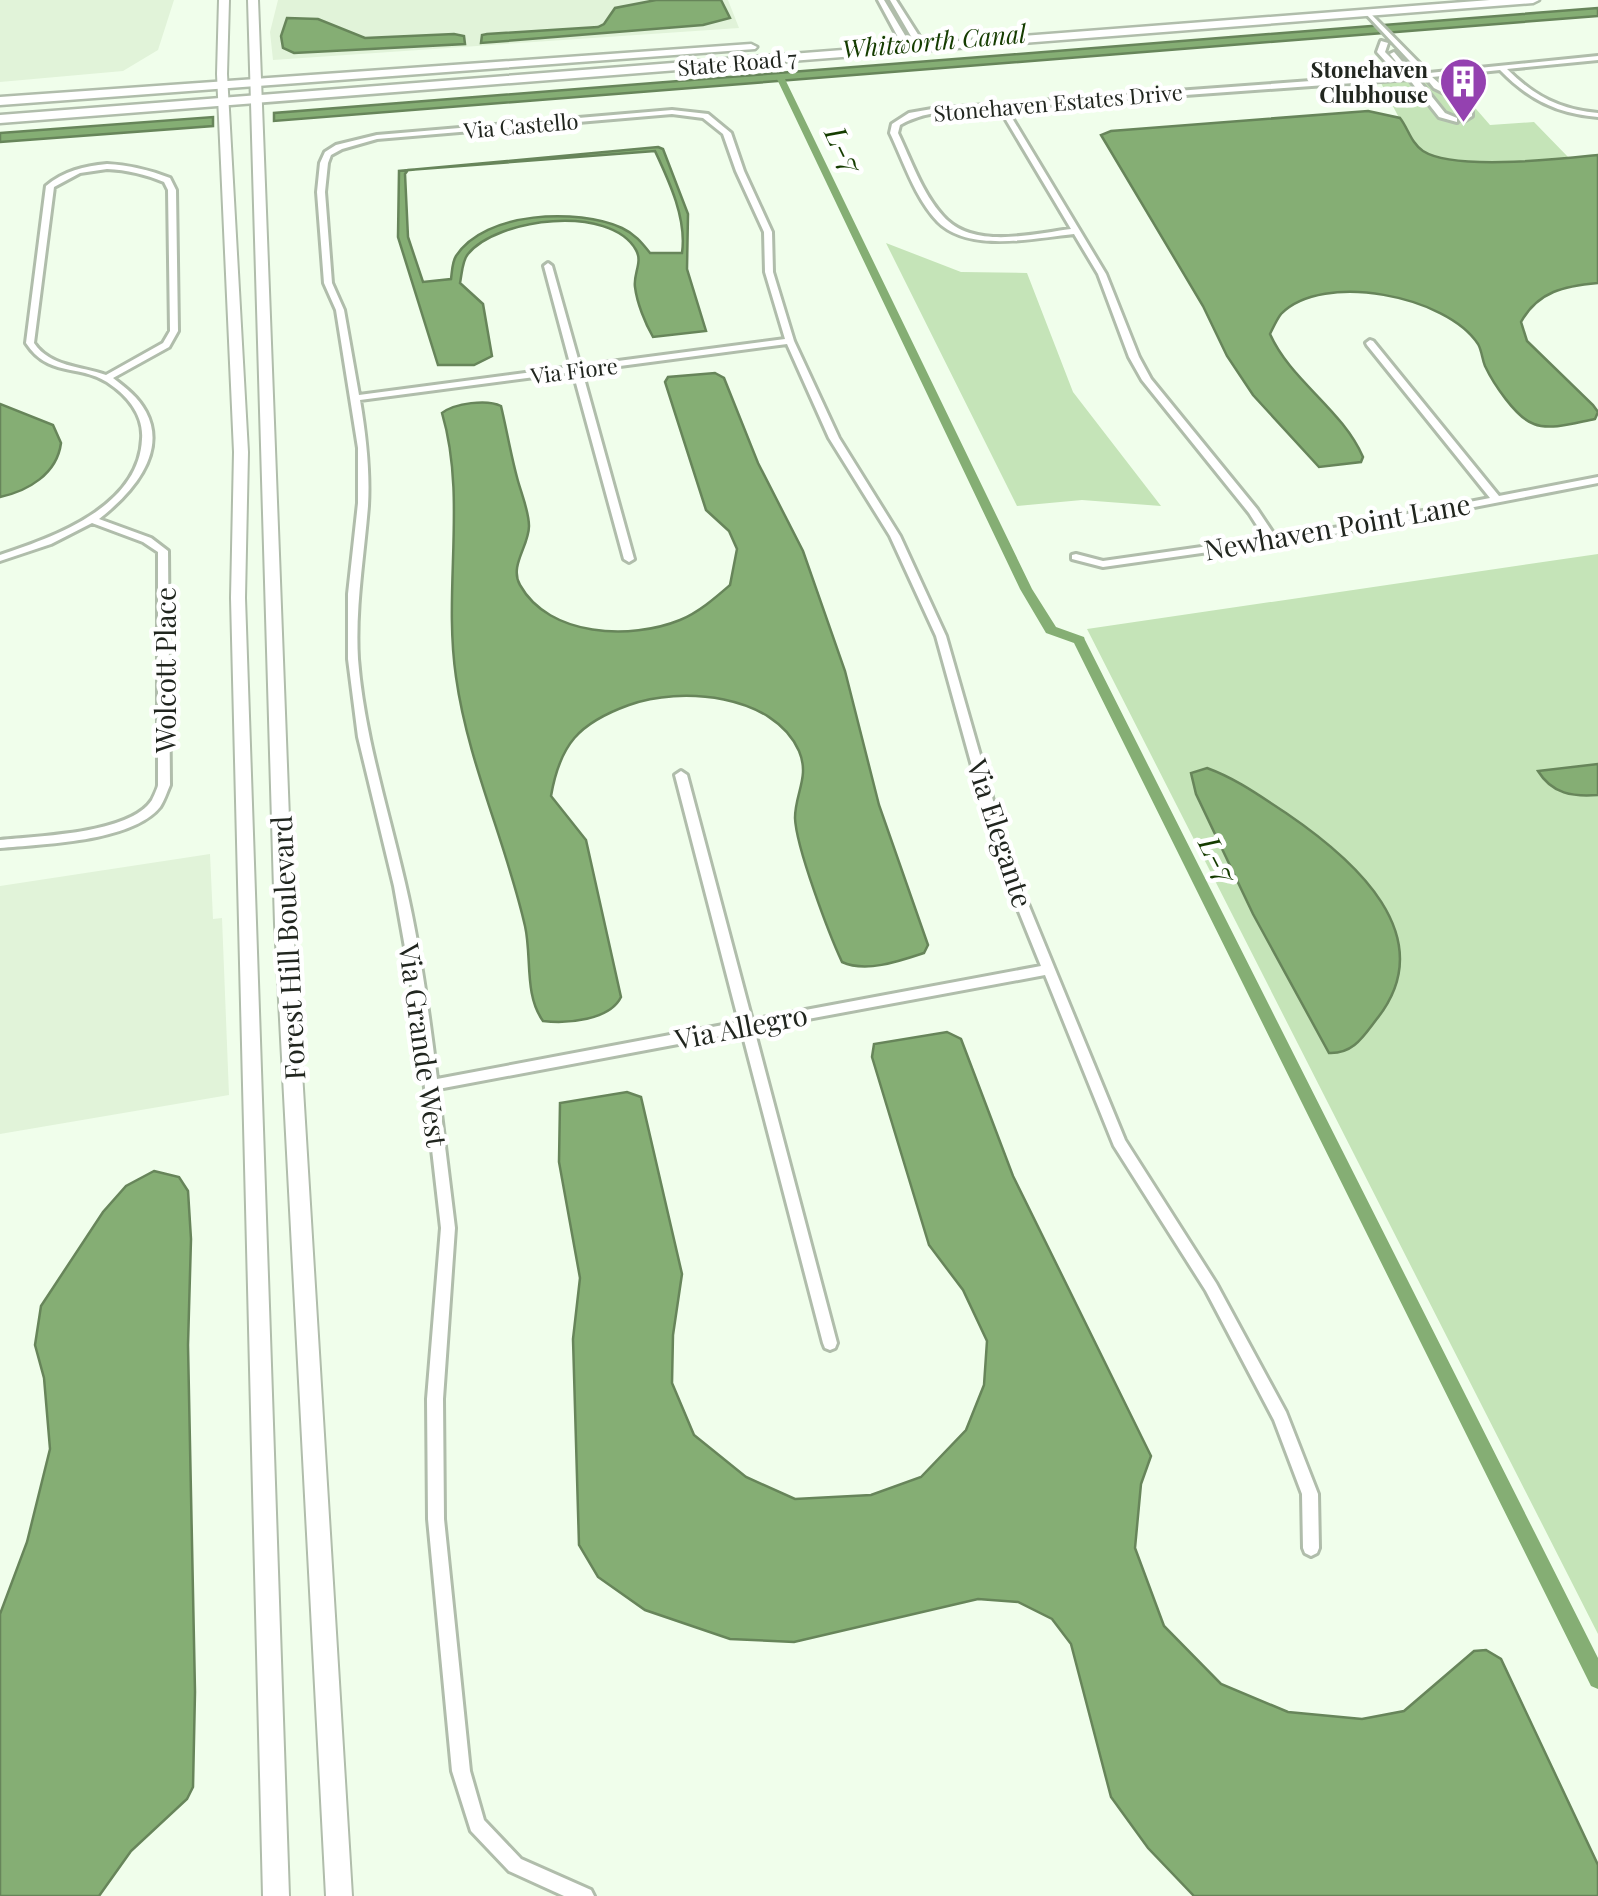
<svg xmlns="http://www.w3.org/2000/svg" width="1598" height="1896" viewBox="0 0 1598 1896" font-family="'Playfair Display',serif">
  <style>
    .built { fill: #e1f3d9 }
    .green { fill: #c5e4b8 }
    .water { fill: #85ae74; stroke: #67855a; stroke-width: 2.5; fill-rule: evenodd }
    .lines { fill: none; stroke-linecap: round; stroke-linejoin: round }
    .canal { fill: #85ae74; fill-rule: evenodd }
    .street-casing { stroke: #b0bdab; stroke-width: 6 }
    .secondary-casing { stroke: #b0bdab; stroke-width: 4 }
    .primary-casing { stroke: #b0bdab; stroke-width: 5 }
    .street { fill: #fff; fill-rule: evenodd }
    .secondary { fill: #fff; fill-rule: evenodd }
    .primary { fill: #fff; fill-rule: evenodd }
    .labels { text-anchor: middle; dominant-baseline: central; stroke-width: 9; stroke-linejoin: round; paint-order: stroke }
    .far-street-label { font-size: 22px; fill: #21261f; stroke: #fff }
    .far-poi-label { font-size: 22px; font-weight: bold; fill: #21261f; stroke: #fff; text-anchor: end }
    .far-water-label { font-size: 25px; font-style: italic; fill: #153c00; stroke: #fff }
    .street-label { font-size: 28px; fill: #21261f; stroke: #fff }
    .water-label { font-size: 30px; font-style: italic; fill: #153c00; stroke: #fff }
  </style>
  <rect width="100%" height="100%" fill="#f0feeb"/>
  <path class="built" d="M0,0H174L158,50L123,71L0,82Z
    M278,0H728L739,28L273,60L270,32Z
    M210,854L213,919L222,918L229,1095L0,1134V886Z"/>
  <path class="green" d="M1453,72L1463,94L1490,125L1534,122L1569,158C1536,161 1449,169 1422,150C1408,141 1388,94 1378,78Z
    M886,243L961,272L1027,273L1073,392L1161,506L1082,500L1017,506Z
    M1598,554V1634L1087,629Z"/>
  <path class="water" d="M656,0H721L730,18L703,25L481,43L482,35L487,34L598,27L604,24L615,8Z
    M1598,8V16L274,121V113Z
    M287,18L318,19L365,38L454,34L464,36L465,44L294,53L283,48L281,36Z
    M1368,111L1400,118C1408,128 1411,143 1423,151C1454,171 1559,159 1598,155V283C1565,286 1538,291 1521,322L1527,341L1593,405L1598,412L1595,419C1578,422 1551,431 1534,424C1516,418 1493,383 1485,366C1482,359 1482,351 1478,344C1447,296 1323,271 1281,314C1277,319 1273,328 1270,334C1291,381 1342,409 1363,457L1361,462L1319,467L1253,395L1227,356L1203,306L1101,135L1111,131Z
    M213,117V126L0,142V133Z
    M658,147L663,149L688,214L687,269L706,331L653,337C645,323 637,303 635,287C633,274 643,262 636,250C610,204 497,218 468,254C462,261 462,274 460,283L483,304L492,356L474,365H438L398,237L399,171ZM655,151C669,181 687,219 682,253H650C642,243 635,234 622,228C578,208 485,211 456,256C452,262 452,272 451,279L423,282L408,237L405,174L408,170Z
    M715,373L724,378L758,463L803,551L845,671L879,805L928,945L924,953C900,961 866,973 842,962C829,934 796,847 795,818C795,793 810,777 799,751C774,694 680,686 629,705C579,723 560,744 551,796L586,840L621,997C610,1020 567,1024 543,1021C524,995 532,957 525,926C506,842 468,763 456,677C443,589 467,498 442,413C455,403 487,399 501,406C507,431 511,456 518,481C522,495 529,512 529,526C529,546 509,566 520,585C549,637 631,640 680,620C699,612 715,598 730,585L737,549L729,531L706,510L665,382L668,377Z
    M0,404L53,425L61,443C57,474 28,491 0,497Z
    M1598,764V795C1573,797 1552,794 1538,771Z
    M1207,768C1237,779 1260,796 1286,813C1352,858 1444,936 1376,1020C1363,1037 1353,1054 1329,1053L1253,914L1196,794L1191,773Z
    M947,1032L961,1039L1013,1176L1151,1456L1141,1484L1135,1548L1164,1626L1221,1684L1288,1712L1362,1719L1404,1711L1474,1651L1486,1650L1501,1659L1598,1865V1896H1194L1148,1848L1111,1797L1071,1644L1052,1619L1018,1602L978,1599L794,1642L730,1639L645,1610L598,1577L579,1545L573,1339L580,1278L559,1162L560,1103L627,1092L641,1097L682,1274L673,1335L672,1383L694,1435L746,1477L795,1499L871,1495L921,1477L966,1430L984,1385L987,1341L963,1290L929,1245L872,1057L874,1044Z
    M154,1171L179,1177L188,1191L191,1239L188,1345L195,1692L193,1787L187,1799L131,1851L99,1896H0V1614L27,1542L50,1449L44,1378L35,1345L41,1306L103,1212L126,1186Z"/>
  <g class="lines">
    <path class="canal" d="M777,75L784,77L1032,589L1056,627L1084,637L1085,640L1598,1658V1689L1591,1686L1074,643L1046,633L1020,589L776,77Z"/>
    <defs>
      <path id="street" d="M878,0H884L906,37L905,39H899Z
        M890,0H896L919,36L918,38H912Z
        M1368,11L1429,73L1598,56V60L1507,69C1534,96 1560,110 1598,113V117C1557,114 1528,99 1500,70L1432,77L1440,84L1458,93L1472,112V116L1464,121L1460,119L1465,114L1452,97L1434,88L1425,77L1417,78L1445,113L1457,118V122L1439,117L1409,79L1006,108L1106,274L1139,357L1151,379L1257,509L1275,536L1340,527L1490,498L1367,345L1366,343L1370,340L1373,341L1499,496L1598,477V483L1340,533L1272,543L1103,567L1072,559V555L1076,554L1103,561L1265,538L1249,513L1142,380L1129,357L1098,274L1074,234C1035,238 969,253 938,222C915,198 904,162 890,133L892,124L909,113L932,109L1406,74L1390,54L1394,52L1413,74L1421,73L1366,14L1364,13ZM999,108L1071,229C1032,234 973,250 943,216C922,193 911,160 898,133L900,125C929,108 965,111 999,108Z
        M1381,41L1388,43L1385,52L1400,67V71H1394L1377,52Z
        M672,110L708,114L731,133L744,171L772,232L773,272L794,341L839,438L900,536L946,636L1010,860L1125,1140L1216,1283L1286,1412L1318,1494L1319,1548L1317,1553L1311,1556L1305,1553L1303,1548L1302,1494L1274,1420L1206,1291L1114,1146L1045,975L754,1029L837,1343L835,1348L830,1350L825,1348L823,1343L742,1032L438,1089L455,1228L443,1399L444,1519L470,1771L484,1820L521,1859L591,1890L594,1896H564L509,1871L471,1831L452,1771L428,1519L427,1399L441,1228L416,1009L394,886L358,737L348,659V594L358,503V448L336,310L324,283L317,192L320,163L325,152L336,145L377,135ZM672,114L703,118L723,134L736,171L764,232L765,272L785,339L580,366L552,266L548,263L544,266L571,367L359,395L344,310L332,283L325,192L328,163L331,155L342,149L377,139ZM787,344L829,438L890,536L936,636L998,860L1041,966L752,1020L687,775L681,771L675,775L739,1022L437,1079C429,1013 420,947 405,883C388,809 364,735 358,659C355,607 364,557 368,506C370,470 366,436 360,400L573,372L624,559L629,562L634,559L582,371Z
        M107,164C129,165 149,170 170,178L176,190L178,331L169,347L113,378C126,388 138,397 146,412C168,454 130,495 99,519L151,538L168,551L170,785C167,792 164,801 160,807C132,842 42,844 0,848V840C38,836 130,834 152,800C153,798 158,787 158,785V552L143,542L92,523L51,544L0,561V555C54,537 139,507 142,439C144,415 127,395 107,382C78,364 48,377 26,343L46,186C64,171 84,166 107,164ZM107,169C127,170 145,174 164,182L168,190L170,331L163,343L106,375C81,366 50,367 34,343L54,187L80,173Z"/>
      <path id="secondary" d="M219,0H229L227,74L248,452L245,598L289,1896H263L231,598L234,452L217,74Z
        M248,0H258L293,924L352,1896H326L275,924Z"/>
      <path id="primary" d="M1490,0H1539L1533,3L0,123V115Z
        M751,44L757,47L755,49L0,105V97Z"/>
    </defs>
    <use href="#street" class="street-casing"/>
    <use href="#secondary" class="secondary-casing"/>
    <use href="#primary" class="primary-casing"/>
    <use href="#street" class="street"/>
    <use href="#secondary" class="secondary"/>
    <use href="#primary" class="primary"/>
  </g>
  <defs>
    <symbol id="building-pin" viewBox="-11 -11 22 30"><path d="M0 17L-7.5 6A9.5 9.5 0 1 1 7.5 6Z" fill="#9441b0" stroke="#fff"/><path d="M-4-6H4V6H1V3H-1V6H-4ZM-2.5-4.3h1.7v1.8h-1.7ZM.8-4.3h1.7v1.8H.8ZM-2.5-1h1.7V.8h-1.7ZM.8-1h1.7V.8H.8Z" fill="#fff"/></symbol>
  </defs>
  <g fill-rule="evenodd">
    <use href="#building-pin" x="1436" y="54" width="55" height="75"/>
  </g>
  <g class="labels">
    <g class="far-street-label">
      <text transform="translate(737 62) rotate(-5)">State Road 7</text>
      <text transform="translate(1058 102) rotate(-5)">Stonehaven Estates Drive</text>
      <text transform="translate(521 125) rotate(-5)">Via Castello</text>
      <text transform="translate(574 370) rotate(-7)">Via Fiore</text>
    </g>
    <g class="far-poi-label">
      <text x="1428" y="69">Stonehaven<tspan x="1428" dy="25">Clubhouse</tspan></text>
    </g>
    <g class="far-water-label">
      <text transform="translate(934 40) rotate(-5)">Whitworth Canal</text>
    </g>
    <g class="street-label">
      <text transform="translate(1337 526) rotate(-10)">Newhaven Point Lane</text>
      <text transform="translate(164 670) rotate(-90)">Wolcott Place</text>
      <text transform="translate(1001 833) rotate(72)">Via Elegante</text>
      <text transform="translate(287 948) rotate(-93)">Forest Hill Boulevard</text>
      <text transform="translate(741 1026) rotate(-11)">Via Allegro</text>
      <text transform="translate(424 1045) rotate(82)">Via Grande West</text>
    </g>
    <g class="water-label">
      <text transform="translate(845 149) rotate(64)">L-7</text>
      <text transform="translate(1219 859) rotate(63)">L-7</text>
    </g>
  </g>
</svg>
